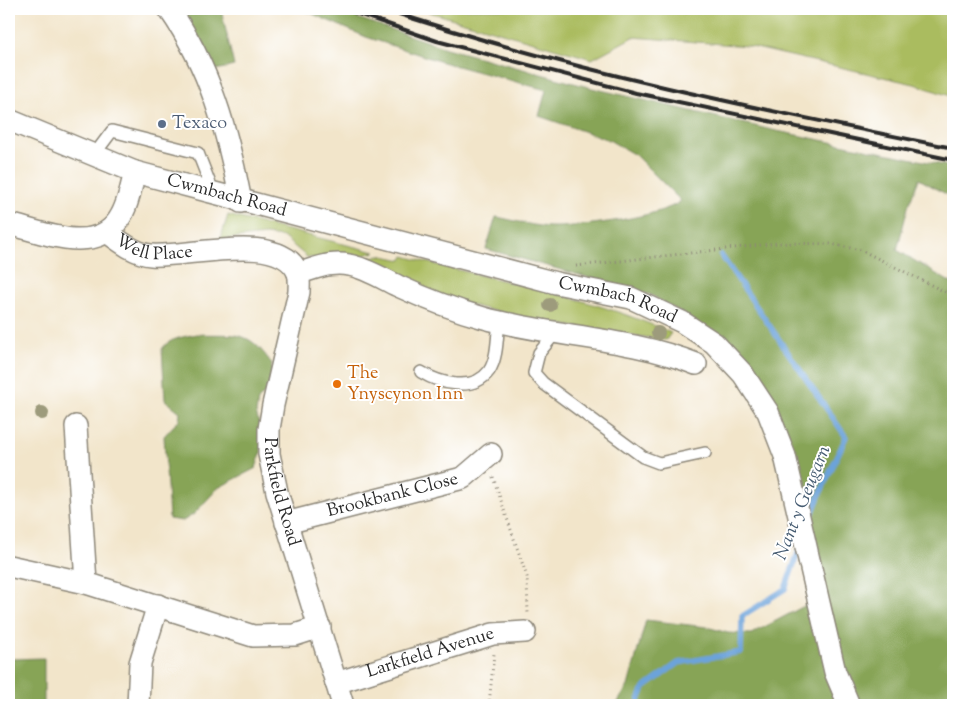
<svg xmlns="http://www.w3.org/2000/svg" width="962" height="714" viewBox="0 0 962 714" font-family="'Sorts Mill Goudy',serif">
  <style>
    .green { fill: #aabc5f; stroke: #6a7445 }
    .forest { fill: #87a456; stroke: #596840 }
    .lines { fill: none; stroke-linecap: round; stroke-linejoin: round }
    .stream { stroke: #6ca3da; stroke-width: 5.5 }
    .lane-casing { stroke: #8e887a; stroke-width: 14 }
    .street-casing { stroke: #8e887a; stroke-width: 24 }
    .path { stroke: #8e887a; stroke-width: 3; stroke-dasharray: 1 4; stroke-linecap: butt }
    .lane { stroke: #fff; stroke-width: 11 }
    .street { stroke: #fff; stroke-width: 21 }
    .rail { stroke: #2b2b2b; stroke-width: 4 }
    .tree { fill: #9d9b7c }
    .service-dot { fill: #5c6f8a; stroke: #fff; stroke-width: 2 }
    .food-dot { fill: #e8710a; stroke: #fff; stroke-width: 2 }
    .labels { text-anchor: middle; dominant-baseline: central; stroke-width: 4; stroke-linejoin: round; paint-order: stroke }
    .service-label { font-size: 18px; fill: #4e5e75; stroke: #fff; text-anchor: start }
    .street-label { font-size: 18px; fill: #2b2b2b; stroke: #fff }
    .food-label { font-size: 18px; fill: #c56008; stroke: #fff; text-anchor: start }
    .water-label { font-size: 19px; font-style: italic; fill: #455b71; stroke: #fff }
  </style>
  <rect width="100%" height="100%" fill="#fff"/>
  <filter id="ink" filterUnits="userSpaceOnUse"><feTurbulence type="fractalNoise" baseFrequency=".02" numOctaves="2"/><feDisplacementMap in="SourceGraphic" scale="10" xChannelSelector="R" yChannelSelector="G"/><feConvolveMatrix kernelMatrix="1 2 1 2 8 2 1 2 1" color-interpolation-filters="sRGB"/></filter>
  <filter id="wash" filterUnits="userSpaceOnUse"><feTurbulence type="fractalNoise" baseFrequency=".0096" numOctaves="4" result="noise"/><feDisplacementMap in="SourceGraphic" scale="20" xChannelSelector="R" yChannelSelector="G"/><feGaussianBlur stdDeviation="1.12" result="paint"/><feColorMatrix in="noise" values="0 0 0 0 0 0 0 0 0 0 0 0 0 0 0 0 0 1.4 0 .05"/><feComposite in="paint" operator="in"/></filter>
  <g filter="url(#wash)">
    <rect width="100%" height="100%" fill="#f2e5ca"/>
    <path class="green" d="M419,9H953V97L914,84L747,46L633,37L592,59Z
      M228,215L375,252L358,257L342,253L318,259L307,257L283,237L265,235L220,240Z
      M379,255L402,260L404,256C493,281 586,294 671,333L666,340C607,332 548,324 490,310C444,299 401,279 357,262Z"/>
    <path class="forest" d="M179,9H221L234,66L211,71Z
      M301,9H331L446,48L592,88L772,130L953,167V198L919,179L908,207L897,250L953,284V705H858L836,641L777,408L761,378L739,354L684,314L651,295L486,249L496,217C515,220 537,228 557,227C585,226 661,217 681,201L635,155L609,140L539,116L546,90L442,62L366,37Z
      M196,334C235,336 247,327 272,364L269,389L258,400L256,413L262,433L261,453L256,468L218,488L194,514L183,521L169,519L164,436L179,420L180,412L165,400L162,349C169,338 184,337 196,334Z
      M808,604L838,705H616L628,686L646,620L707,627L728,633L751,634Z
      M44,658V705H9V659Z"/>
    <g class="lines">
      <path class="stream" d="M721,255L846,437L820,494L808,524
        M637,705L644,688L678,663L741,652L742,616L785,589L799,550"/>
    </g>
  </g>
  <g filter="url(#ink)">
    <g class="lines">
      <defs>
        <path id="lane" d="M94,155L112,131L198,153L214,194
          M556,332L539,353L534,373L543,383L643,457L659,463L705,453
          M421,372C439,383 473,393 489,371C498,358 497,335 499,321"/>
        <g id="street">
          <path d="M169,9C210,67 228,133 241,202"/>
          <path id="s1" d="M9,120L135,172L556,283L631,298L682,322L714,343L743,374L768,412L785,456L835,672L849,705"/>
          <path d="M9,224C42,232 96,256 119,219C128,206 131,187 135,172"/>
          <path id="s2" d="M107,232C119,241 136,254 151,255C187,258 281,230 298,273C300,279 299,287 299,292L273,405L269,429V454L277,492L343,705"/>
          <path d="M298,273C315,269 331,261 349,265C366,268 383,279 398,286C426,299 455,310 484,318C554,337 628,337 696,364"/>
          <path d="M76,426L86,583"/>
          <path id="s3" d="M286,523L463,478L491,454"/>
          <path d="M9,566L86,583L253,636L295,635L320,627"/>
          <path id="s4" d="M336,683L493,634L525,632"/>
          <path d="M138,705L140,663L158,605"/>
        </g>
      </defs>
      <use href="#lane" class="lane-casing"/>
      <use href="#street" class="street-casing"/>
      <path class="path" d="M576,266L778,243L830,244L861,250L953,296
        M493,477L527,577L528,615
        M489,705L494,654"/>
      <use href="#lane" class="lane"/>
      <use href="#street" class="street"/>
      <path class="rail" d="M344,9L437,41L636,93L953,160
        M384,9C569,71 762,110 953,148"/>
    </g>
    <g class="tree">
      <circle cx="550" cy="305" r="7"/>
      <circle cx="658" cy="333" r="7"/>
      <circle cx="42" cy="413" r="7"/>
    </g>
  </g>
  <circle class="service-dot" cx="162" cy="124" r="5"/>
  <circle class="food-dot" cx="337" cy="384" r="5"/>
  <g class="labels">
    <g class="service-label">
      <text x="172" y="124">Texaco</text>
    </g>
    <g class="street-label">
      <text stroke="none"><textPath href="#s1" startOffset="231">Cwmbach Road</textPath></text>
      <text stroke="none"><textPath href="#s2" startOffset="52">Well Place</textPath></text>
      <text stroke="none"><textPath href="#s1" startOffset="636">Cwmbach Road</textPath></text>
      <text stroke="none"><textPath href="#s2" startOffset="430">Parkfield Road</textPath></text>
      <text stroke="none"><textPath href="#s3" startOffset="110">Brookbank Close</textPath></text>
      <text stroke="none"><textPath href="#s4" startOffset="99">Larkfield Avenue</textPath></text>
    </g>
    <g class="food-label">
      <text x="347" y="374">The<tspan x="347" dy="21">Ynyscynon Inn</tspan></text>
    </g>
    <g class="water-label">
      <text transform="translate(803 503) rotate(-68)">Nant y Geugarn</text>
    </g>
  </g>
  <rect width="962" height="714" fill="none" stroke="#fff" stroke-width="30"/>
</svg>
